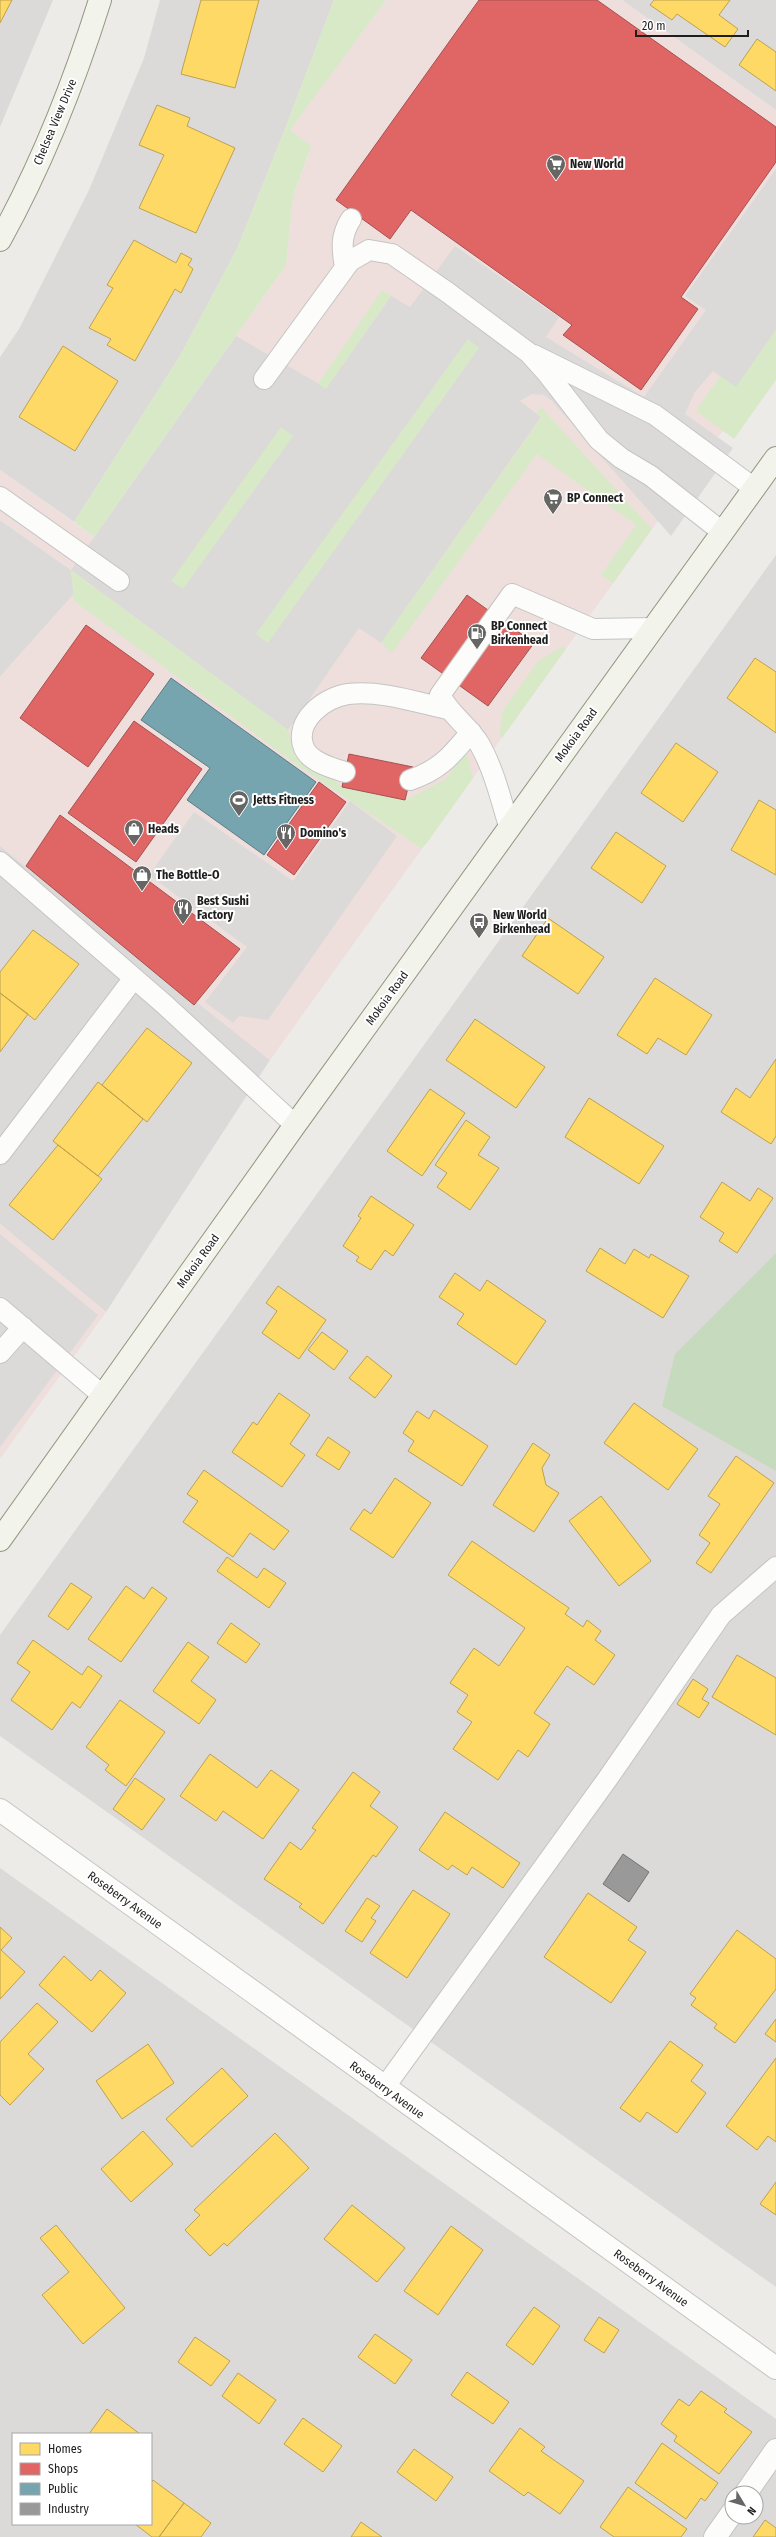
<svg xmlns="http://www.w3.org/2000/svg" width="776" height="2537" viewBox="0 0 776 2537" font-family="'Fira Sans Condensed',sans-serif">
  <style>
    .residential { fill: #dcdad8; fill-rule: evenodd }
    .commercial { fill: #eedfdd }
    .religious { fill: #dbdad8 }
    .grass { fill: #d8e9c7 }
    .forest { fill: #c6dabd }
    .homes { fill: #ffd966; stroke: #bca150 }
    .shops { fill: #e06666; stroke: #a65050 }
    .public { fill: #76a5af; stroke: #5c7c84 }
    .industry { fill: #999; stroke: #747474 }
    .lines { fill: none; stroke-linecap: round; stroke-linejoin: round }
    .lane-casing { stroke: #c5c4c3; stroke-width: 22 }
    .street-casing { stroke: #c5c4c3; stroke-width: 24 }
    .secondary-casing { stroke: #949680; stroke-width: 24 }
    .lane { stroke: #fcfcfb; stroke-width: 20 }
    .street { stroke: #fcfcfb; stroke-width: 22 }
    .secondary { stroke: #f2f3ea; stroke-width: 22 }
    .labels { text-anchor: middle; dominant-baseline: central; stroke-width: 4; stroke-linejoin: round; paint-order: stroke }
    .street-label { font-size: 12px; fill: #1e1e1e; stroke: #fff }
    .poi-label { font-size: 12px; font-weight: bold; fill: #1e1e1e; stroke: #fff; text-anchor: start }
  </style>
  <rect width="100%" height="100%" fill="#edebe7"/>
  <path class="residential" d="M0,0H53L0,127Z
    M160,0H334L285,129L237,249L180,356L74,522L0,470V357L19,329L89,190L144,58Z
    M622,0H776V110Z
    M0,520L71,570L74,594L0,677Z
    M776,555V2287L0,1736V1635Z
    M0,846L270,1060L106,1312L0,1224Z
    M0,1868L776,2419V2537H0ZM13,2434H151V2524H13ZM732,2493H756V2517H732Z"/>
  <path class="commercial" d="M386,0H622L776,110V357L270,1060L0,846V677L74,594L71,570L0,520V470L94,537L286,265L293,197L311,147L289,130Z
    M0,1224L106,1312L0,1459Z"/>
  <path class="religious" d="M776,169V330L736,388L713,371L695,392L685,414L733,448L671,536L552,401L544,395L532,394L520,401L541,417L381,643L359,628L288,730L71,570L236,336L326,388L391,296L410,307L455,246L559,317L546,337L644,397L706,310L685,296Z
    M350,801L397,836L268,1020L239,1016L233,1023L205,1002L247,947L149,875L194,812L293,881Z
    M0,1234L98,1315L0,1447Z"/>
  <path class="grass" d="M334,0H386L290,130L311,146L293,197L286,265L94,537L74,522L180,356L237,249L285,129Z
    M382,290L391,296L326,389L318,384Z
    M776,330V380L734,439L696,411L720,376L736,387Z
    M468,339L479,348L268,643L256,634Z
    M541,407L652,529L613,583L601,575L636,525L537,454L392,653L381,643L541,418L536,414Z
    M281,427L293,436L183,589L171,581Z
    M71,570L288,730L295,756L322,769L342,787L406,800L447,778L463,754L467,755L473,778L427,843L421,848L297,765L74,601Z
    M562,647L566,649L502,738L500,733L502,712L538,661Z"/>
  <path class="forest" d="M776,1253V1471L662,1406L675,1354Z"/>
  <path class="homes" d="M0,0H12L0,23Z
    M201,0H259L235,88L181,74Z
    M654,0H730L719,15L738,29L725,47L677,14L672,20L650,5Z
    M757,39L776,52V91L739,65Z
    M157,105L190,118L187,126L235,148L196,233L139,208L164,155L139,145Z
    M134,240L176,263L181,253L192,259L188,265L193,269L181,293L175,289L135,361L107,345L111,339L89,328L113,288L107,285Z
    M63,346L118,381L75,451L19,417Z
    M755,658L776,672V733L727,698Z
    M676,743L718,772L683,822L641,793Z
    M759,800L776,810V875L731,850Z
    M616,832L666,866L642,903L591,868Z
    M548,918L604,957L578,994L522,956Z
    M33,930L79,964L35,1020L0,993V972Z
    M655,978L712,1015L686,1055L658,1038L647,1054L617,1035Z
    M0,993L28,1014L0,1052Z
    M475,1019L545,1067L516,1108L446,1060Z
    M147,1028L192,1063L147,1122L102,1085Z
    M776,1059V1136L771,1144L721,1112L736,1088L750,1098Z
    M98,1082L143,1119L98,1176L53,1141Z
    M430,1089L465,1113L422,1176L387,1151Z
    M589,1098L664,1146L639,1184L565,1137Z
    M466,1120L490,1137L478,1155L499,1168L470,1210L437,1187L447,1173L435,1165Z
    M58,1145L102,1179L53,1240L9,1205Z
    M722,1182L750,1201L758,1188L773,1198L737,1253L719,1241L724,1233L700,1217Z
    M371,1196L414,1225L393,1256L385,1250L371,1270L356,1261L359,1257L343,1246L361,1218L358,1216Z
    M600,1248L625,1264L634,1249L649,1258L651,1254L689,1276L663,1318L586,1271Z
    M455,1273L480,1291L487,1280L546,1321L516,1365L457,1324L464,1314L439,1297Z
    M278,1286L326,1320L299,1359L262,1333L277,1311L266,1303Z
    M322,1332L348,1351L334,1370L308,1350Z
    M367,1356L392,1376L375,1398L349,1378Z
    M279,1393L310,1415L290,1444L305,1455L282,1487L232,1452L253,1422L257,1425Z
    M634,1403L698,1449L668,1490L604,1443Z
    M434,1410L488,1446L462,1486L408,1451L414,1441L403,1433L417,1411L429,1419Z
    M328,1437L350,1452L339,1470L316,1455Z
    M533,1443L550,1455L542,1468L546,1485L559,1493L534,1532L493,1505Z
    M736,1456L774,1483L711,1573L696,1563L710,1543L699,1535L720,1504L708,1496Z
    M204,1470L289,1531L274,1550L250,1533L233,1557L183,1522L198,1501L187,1494Z
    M395,1478L431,1503L393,1558L350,1529L364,1509L371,1514Z
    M601,1496L651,1561L619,1586L569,1521Z
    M472,1541L569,1608L565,1614L583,1627L587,1620L601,1631L595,1640L615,1655L594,1685L567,1666L534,1713L550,1724L528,1757L518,1750L498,1780L453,1749L472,1722L457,1712L468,1695L450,1683L474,1648L499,1666L525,1628L448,1575Z
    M227,1557L257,1578L264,1568L286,1583L269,1608L217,1571Z
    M71,1583L92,1597L68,1630L48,1616Z
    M126,1586L144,1599L152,1587L167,1598L121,1662L88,1639Z
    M231,1623L260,1644L246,1663L217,1643Z
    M33,1640L82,1675L88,1666L102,1676L80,1708L72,1702L52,1730L11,1700L30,1672L17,1663Z
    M188,1642L209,1657L191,1681L216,1700L199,1724L153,1691Z
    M737,1655L776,1678V1735L712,1697Z
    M693,1679L708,1689L702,1699L709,1703L699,1718L677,1704Z
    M120,1700L165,1732L126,1786L105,1770L109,1765L86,1747Z
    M210,1754L257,1788L271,1770L299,1790L263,1839L223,1811L216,1821L180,1796Z
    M353,1772L380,1792L370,1806L398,1827L376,1857L373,1855L323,1924L299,1907L302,1904L264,1879L290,1842L301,1850L316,1830L312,1828Z
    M135,1778L165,1799L142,1830L113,1809Z
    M445,1812L520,1863L503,1888L472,1867L467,1875L452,1865L448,1870L419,1850Z
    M413,1890L450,1914L407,1978L370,1953Z
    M588,1893L637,1927L628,1940L646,1952L611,2003L544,1957Z
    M367,1898L380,1906L371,1918L376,1921L362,1942L345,1931Z
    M0,1927L12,1938L1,1950L25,1972L0,1999Z
    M737,1930L776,1959V1989L735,2043L714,2028L717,2024L691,2005L696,1998L690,1994Z
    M64,1956L91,1981L100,1970L126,1993L92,2032L39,1985Z
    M37,2003L58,2022L28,2054L44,2069L10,2105L0,2095V2042Z
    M776,2019V2042L765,2034Z
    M670,2041L703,2065L691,2081L706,2093L677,2133L647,2112L640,2122L620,2108Z
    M148,2044L174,2083L122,2119L96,2081Z
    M776,2058V2142L768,2136L757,2150L726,2126Z
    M222,2068L248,2096L192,2147L166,2119Z
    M143,2131L173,2164L131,2202L101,2169Z
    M275,2133L309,2168L227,2246L224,2243L210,2256L185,2230L200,2215L194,2210Z
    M776,2182V2215L760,2204Z
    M352,2205L405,2248L377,2282L324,2239Z
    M56,2225L125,2308L83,2344L42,2295L69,2272L40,2238Z
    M451,2226L483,2250L438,2315L404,2291Z
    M534,2307L560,2326L533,2365L506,2345Z
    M599,2317L619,2330L604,2353L584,2340Z
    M375,2334L412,2360L395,2384L358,2357Z
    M195,2337L230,2361L211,2386L178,2362Z
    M467,2372L509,2402L493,2424L451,2395Z
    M238,2373L276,2400L259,2424L222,2396Z
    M701,2391L727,2409L724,2412L752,2432L719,2474L674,2441L677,2436L661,2424L679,2399L689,2406Z
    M107,2409L140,2434H89Z
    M303,2418L342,2446L323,2472L284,2444Z
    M520,2428L545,2447L541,2451L584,2481L560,2514L528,2492L524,2496L489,2471Z
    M662,2443L718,2483L705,2501L701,2498L686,2519L635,2483Z
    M414,2449L453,2477L436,2501L397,2472Z
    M153,2480L184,2503L159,2537H152L135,2524H151V2483Z
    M628,2487L687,2529L681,2537H614L600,2527Z
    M184,2503L211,2523L201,2537H159Z
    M765,2520L776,2528V2537H753Z
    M361,2522L382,2537H351Z"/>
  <path class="shops" d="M479,0H597L776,127V162L681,297L698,309L641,390L563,335L572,325L411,210L390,239L336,200Z
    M467,595L534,643L488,706L421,658Z
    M86,625L154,674L88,767L20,718Z
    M134,721L202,769L136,862L68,813Z
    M349,754L413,767L405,800L342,787Z
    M319,782L346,802L294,875L267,855Z
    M60,815L240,949L194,1005L26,866Z"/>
  <path class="public" d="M171,678L316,782L264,855L187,800L210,768L141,720Z"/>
  <path class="industry" d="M623,1854L649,1872L629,1902L603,1884Z"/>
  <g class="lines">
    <defs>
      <path id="lane" d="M345,268C342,249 340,236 351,219
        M534,355L655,415L754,488
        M264,379L350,261L369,250L392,254L447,292L529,353L547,373L599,440L621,458L651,476L721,531
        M0,497L119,581
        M345,772C332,768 310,762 304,748C293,721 325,697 348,694C380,690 416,702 447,709
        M410,780C440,770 451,756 471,732
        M509,826C501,800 494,770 480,745C469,726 450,715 440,695L512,594L593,629L653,628
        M0,862L164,1004L295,1125
        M0,1154L134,978
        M0,1308L102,1395
        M0,1353L23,1327
        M384,2088L606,1781L721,1615L776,1567"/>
      <path id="street" d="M0,1810L776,2368
        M746,2493L776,2450
        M715,2537L732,2513"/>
      <path id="secondary" d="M0,240C42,164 74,83 100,0
        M0,1540L295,1125L776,458"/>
    </defs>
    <use href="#lane" class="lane-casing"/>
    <use href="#street" class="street-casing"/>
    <use href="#secondary" class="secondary-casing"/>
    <use href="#lane" class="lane"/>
    <use href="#street" class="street"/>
    <use href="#secondary" class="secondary"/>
  </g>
  <defs>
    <symbol id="supermarket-pin" viewBox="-11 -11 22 30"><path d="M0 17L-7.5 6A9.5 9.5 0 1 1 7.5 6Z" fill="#666664" stroke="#fff"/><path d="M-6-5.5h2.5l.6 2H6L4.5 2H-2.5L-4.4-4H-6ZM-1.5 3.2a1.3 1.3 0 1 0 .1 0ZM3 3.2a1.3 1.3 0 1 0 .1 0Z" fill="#fff"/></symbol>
    <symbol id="fuel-pin" viewBox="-11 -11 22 30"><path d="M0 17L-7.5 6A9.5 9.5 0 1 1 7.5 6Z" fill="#666664" stroke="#fff"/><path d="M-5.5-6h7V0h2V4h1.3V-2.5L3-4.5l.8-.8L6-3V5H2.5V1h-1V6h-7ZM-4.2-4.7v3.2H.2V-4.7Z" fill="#fff"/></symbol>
    <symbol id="stadium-pin" viewBox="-11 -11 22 30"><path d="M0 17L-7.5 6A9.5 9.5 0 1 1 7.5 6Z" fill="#666664" stroke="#fff"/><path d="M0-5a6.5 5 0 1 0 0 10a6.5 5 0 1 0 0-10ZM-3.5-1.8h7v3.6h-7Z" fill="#fff"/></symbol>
    <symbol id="shop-pin" viewBox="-11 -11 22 30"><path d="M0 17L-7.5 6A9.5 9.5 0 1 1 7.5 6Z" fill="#666664" stroke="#fff"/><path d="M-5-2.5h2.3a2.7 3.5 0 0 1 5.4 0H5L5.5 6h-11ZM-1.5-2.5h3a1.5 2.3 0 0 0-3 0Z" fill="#fff"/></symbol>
    <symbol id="restaurant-pin" viewBox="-11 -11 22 30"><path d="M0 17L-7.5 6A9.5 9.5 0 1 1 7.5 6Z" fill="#666664" stroke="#fff"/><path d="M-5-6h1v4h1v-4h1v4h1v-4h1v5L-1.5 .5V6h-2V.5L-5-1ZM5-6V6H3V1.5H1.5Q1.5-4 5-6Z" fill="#fff"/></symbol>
    <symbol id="bus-pin" viewBox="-11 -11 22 30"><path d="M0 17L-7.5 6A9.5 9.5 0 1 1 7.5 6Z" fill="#666664" stroke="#fff"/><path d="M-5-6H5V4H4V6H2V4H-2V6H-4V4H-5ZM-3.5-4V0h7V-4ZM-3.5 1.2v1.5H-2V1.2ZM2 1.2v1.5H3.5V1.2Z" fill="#fff"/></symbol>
  </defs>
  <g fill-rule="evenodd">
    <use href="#supermarket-pin" x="545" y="153" width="22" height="30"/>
    <use href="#supermarket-pin" x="542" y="487" width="22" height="30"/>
    <use href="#fuel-pin" x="466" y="622" width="22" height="30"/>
    <use href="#stadium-pin" x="228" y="789" width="22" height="30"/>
    <use href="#shop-pin" x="123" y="818" width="22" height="30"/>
    <use href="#restaurant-pin" x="275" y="822" width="22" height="30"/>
    <use href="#shop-pin" x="131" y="864" width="22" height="30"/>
    <use href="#restaurant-pin" x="172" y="897" width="22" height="30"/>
    <use href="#bus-pin" x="468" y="911" width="22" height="30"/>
  </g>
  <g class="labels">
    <g class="street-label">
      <text transform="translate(55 122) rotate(-67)">Chelsea View Drive</text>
      <text transform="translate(576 735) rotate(-54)">Mokoia Road</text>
      <text transform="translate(387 998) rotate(-54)">Mokoia Road</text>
      <text transform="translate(198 1261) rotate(-54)">Mokoia Road</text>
      <text transform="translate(125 1900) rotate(36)">Roseberry Avenue</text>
      <text transform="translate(387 2090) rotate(36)">Roseberry Avenue</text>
      <text transform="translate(651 2278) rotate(36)">Roseberry Avenue</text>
    </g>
    <g class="poi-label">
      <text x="570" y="164">New World</text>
      <text x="567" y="498">BP Connect</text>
      <text x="491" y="626">BP Connect<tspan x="491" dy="14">Birkenhead</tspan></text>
      <text x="253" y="800">Jetts Fitness</text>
      <text x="148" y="829">Heads</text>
      <text x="300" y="833">Domino's</text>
      <text x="156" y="875">The Bottle-O</text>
      <text x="197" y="901">Best Sushi<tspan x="197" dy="14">Factory</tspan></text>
      <text x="493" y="915">New World<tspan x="493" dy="14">Birkenhead</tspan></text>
    </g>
  </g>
  <rect x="12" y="2433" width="140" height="92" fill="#ffffff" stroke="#a5a5a5"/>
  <rect x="20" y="2443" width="20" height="12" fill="#ffd966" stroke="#a5a5a5"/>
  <text x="48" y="2453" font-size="12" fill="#1e1e1e">Homes</text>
  <rect x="20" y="2463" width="20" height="12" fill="#e06666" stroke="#a5a5a5"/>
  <text x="48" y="2473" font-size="12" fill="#1e1e1e">Shops</text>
  <rect x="20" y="2483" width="20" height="12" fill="#76a5af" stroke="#a5a5a5"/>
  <text x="48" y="2493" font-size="12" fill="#1e1e1e">Public</text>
  <rect x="20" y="2503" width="20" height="12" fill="#999999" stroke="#a5a5a5"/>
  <text x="48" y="2513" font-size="12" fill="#1e1e1e">Industry</text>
  <g transform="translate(744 2505) rotate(128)"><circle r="19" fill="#ffffff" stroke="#a5a5a5"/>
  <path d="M0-3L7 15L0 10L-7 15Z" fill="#666664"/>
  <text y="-6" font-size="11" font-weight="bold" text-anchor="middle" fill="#1e1e1e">N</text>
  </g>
  <path d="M636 30v6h112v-6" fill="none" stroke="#1e1e1e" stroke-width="2"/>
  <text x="642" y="30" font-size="12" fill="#1e1e1e" stroke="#ffffff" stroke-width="3" paint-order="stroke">20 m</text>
</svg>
